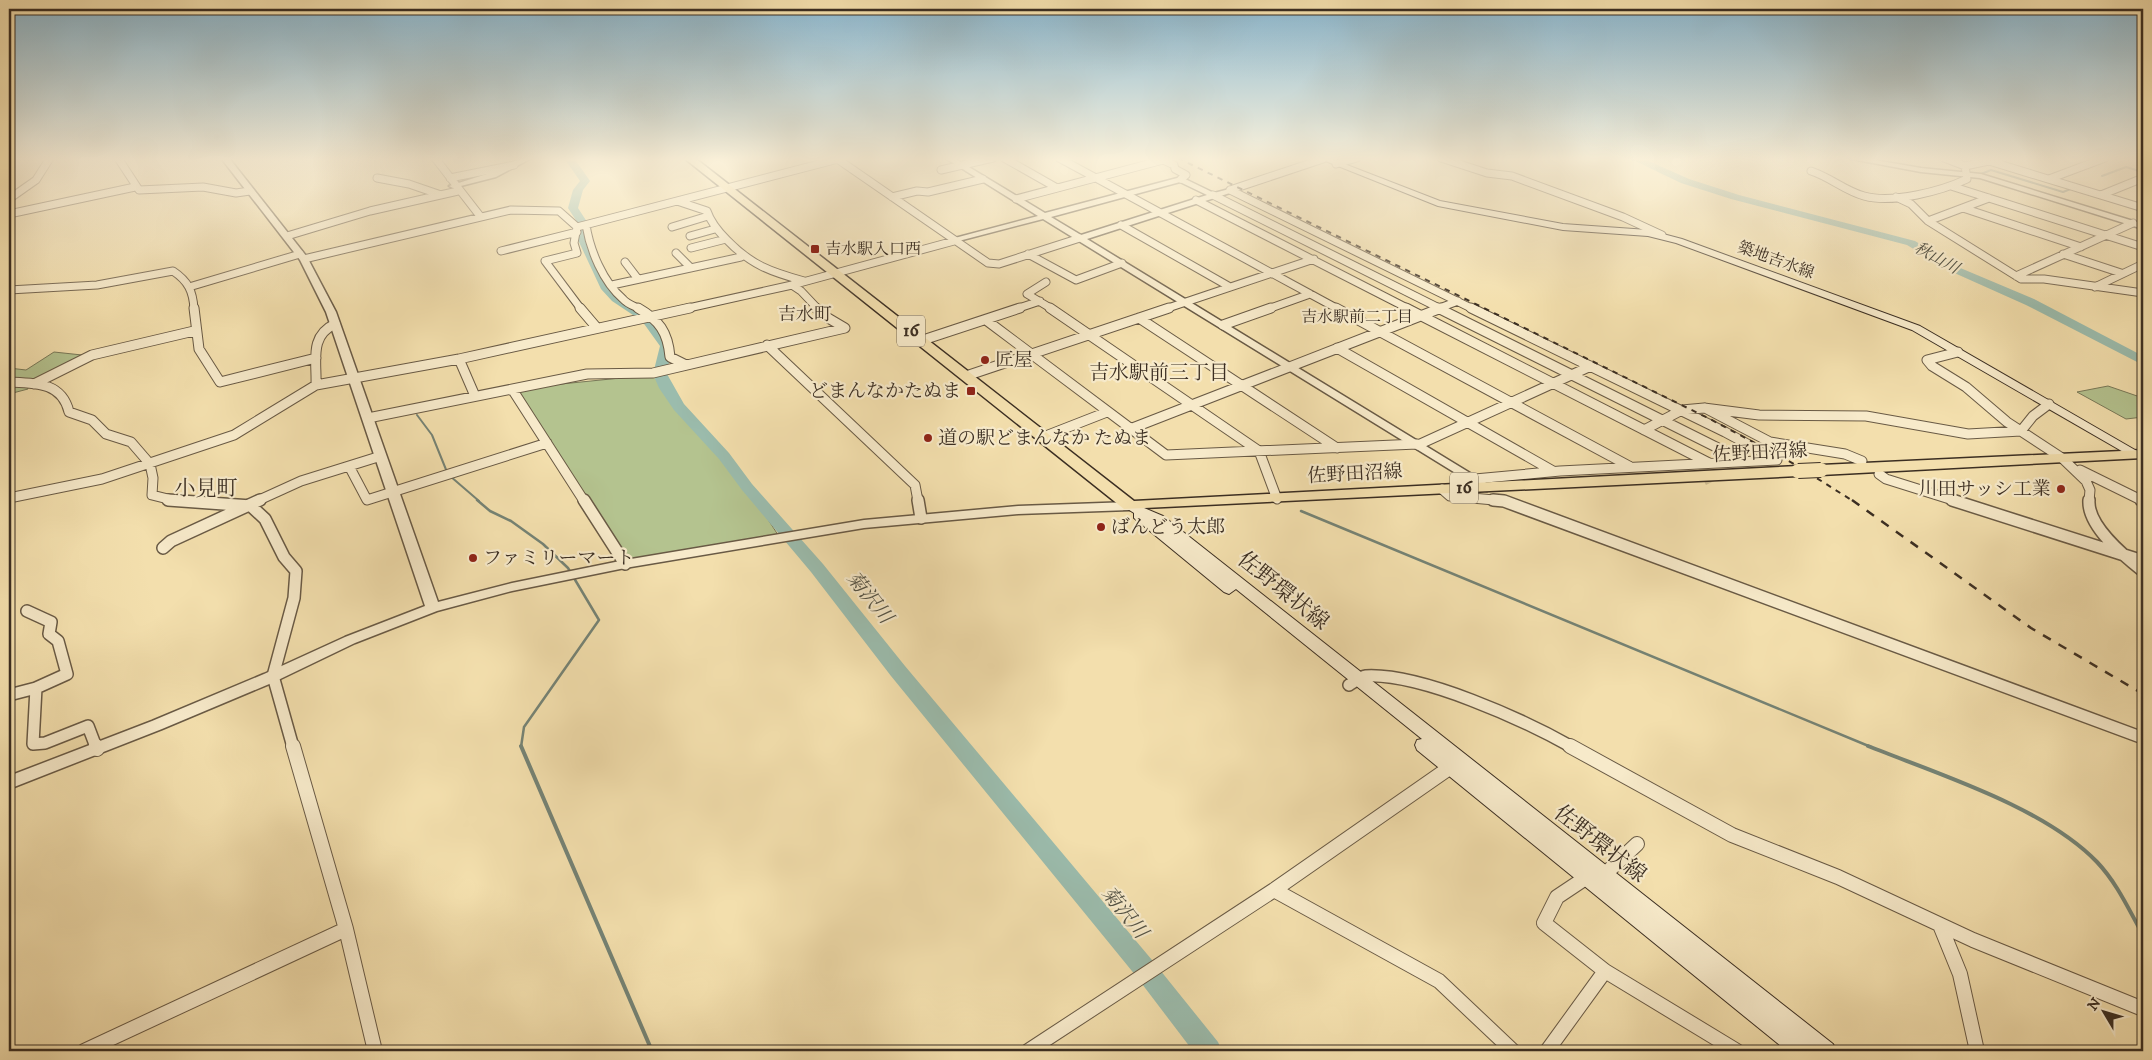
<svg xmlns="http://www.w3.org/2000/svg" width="2152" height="1060" viewBox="0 0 2152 1060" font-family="'IM FELL DW Pica','Noto Serif JP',serif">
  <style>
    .green { fill: #b4c38f; stroke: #787858 }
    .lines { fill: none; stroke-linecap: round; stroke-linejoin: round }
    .stream-far2 { stroke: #758375; stroke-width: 2 }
    .stream-far1 { stroke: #758375; stroke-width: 2.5 }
    .stream { stroke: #758375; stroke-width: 4 }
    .river { fill: #9bbcad; fill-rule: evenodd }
    .minor-tunnel { stroke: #cebc91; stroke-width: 9; stroke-dasharray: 9 4.5; stroke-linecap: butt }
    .minor-far3-casing { stroke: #695a45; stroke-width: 9 }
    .minor-far2-casing { stroke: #695a45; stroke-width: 11 }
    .minor-far1-casing { stroke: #695a45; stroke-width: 14 }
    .minor-casing { stroke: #695a45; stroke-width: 16 }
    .tertiary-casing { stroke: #695a45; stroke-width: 3 }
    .secondary-casing { stroke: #3b2e22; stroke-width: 2 }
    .primary-casing { stroke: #3b2e22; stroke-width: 3 }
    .minor-far3 { stroke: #f7eaca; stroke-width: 7 }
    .minor-far2 { stroke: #f7eaca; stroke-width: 9 }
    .minor-far1 { stroke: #f7eaca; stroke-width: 11 }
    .minor { stroke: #f7eaca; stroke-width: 14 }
    .tertiary { fill: #f7eaca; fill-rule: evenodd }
    .secondary { fill: #f7eaca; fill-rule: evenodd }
    .primary { fill: #f3dfad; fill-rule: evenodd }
    .rail-far1 { stroke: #3b2e22; stroke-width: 2; stroke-dasharray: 5.5 5.5; stroke-linecap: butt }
    .rail { stroke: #3b2e22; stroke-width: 2.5; stroke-dasharray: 9 9; stroke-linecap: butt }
    .primary-bridge-casing { stroke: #3b2e22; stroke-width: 16; stroke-linecap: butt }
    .primary-bridge { stroke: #f3dfad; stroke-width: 14 }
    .poi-dot { fill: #8f2418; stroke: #f7eaca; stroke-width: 2 }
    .labels { text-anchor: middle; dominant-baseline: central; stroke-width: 4.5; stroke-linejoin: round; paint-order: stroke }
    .far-poi-label { font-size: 16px; fill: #3b2e22; stroke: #f7eaca; text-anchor: start }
    .far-water-label { font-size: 16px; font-style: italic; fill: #535245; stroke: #f7eaca }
    .far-street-label { font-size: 16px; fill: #3b2e22; stroke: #f7eaca }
    .far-neighbourhood-label { font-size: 16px; fill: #3b2e22; stroke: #f7eaca }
    .far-quarter-label { font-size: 18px; fill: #3b2e22; stroke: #f7eaca }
    .shield { fill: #f7eaca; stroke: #736654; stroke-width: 1 }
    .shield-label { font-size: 18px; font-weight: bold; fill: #3b2e22 }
    .poi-label { font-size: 19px; fill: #3b2e22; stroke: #f7eaca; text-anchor: start }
    .street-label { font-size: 19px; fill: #3b2e22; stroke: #f7eaca }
    .neighbourhood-label { font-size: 20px; fill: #3b2e22; stroke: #f7eaca }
    .water-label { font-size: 20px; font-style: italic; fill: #535245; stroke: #f7eaca }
    .quarter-label { font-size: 21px; fill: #3b2e22; stroke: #f7eaca }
    .near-street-label { font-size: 22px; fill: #3b2e22; stroke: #f7eaca }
  </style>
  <rect width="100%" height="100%" fill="#f3dfad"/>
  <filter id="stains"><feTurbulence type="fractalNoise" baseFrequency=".004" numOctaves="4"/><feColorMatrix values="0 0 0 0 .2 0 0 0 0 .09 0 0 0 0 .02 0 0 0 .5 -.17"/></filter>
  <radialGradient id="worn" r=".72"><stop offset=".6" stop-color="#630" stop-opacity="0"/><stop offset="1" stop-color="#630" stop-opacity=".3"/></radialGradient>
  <path class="green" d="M54,352L82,355L27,383L28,389L9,394V368L26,370Z
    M660,374L666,388L747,487L780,538L625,564L512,389Z
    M2108,386L2143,398V417L2126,419L2077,392Z"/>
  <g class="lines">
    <path class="stream-far2" d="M1981,174L1991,170L2063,192L2073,188
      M2102,176L2126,167L2143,172
      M417,415L432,435L447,472
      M450,476L479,501"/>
    <path class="stream-far1" d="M477,500L490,511L511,521L543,544L568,568L599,620L524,727L521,747
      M1301,511L1871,747"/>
    <path class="stream" d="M521,746L652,1051
      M1868,746C1938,774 2044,807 2097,862C2117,883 2129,910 2143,935"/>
    <path class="river" d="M564,158H574L590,181L583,190L578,208L589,225L590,242L611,287L621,296L651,316L672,346L667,374L684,404L729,453L752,484L823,564L905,666L1152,960L1218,1042L1222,1051H1193L1136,976L891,676L811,572L742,490L719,459L674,410L659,388L653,374L660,346L642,321L612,301L601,289L579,242V225L568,208L573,190L580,181Z
      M1629,158H1642L1689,179L1739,195L1915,241L1958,267L2034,299L2143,356V365L2026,305L1950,271L1907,245L1731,199L1681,183Z"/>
    <path class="minor-tunnel" d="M1702,466L1710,483"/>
    <defs>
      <path id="minor-far3" d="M118,158L139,190L203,187L236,193L250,191
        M435,158L480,216
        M836,158L988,263L999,264L1080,238
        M1004,158L1057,188
        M1059,158L1338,309
        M1159,158L1174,165L1175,169L1186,175L1181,179
        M1441,158L1487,173L1512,176L1623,217L1662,235
        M1944,158L1965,166
        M1989,161L2143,208
        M1336,164L1357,158
        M941,170L993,158
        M1811,171C1830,177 1845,191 1864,196C1893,204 1941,191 1967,179L1965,166L2003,158
        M377,178L409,184L441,195
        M450,178L514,165
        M2049,179L2105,158
        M1951,186L2143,247
        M1230,190L1473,309
        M1230,190L1323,159
        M1213,195L1441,309
        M2101,195L2143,178
        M892,197L917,191L928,192L983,179
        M1896,197L1911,204L1928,221L2021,279H2044L2143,293
        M9,199L36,180L50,158
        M1016,199L1163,160
        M1196,200L1409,309
        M677,201L707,211C711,223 718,231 727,240C751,265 771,272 804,281
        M1963,208L2081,247
        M9,214L135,187
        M1928,221L1989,198
        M586,225C590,250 603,282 623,299C627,304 634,306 640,309
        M1121,225L1230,287
        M577,227L842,158
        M672,227L708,216
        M287,236L370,211L458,191
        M690,236L715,229
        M691,248L726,239
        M501,251L577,232
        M676,253L690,267
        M1028,254L1076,280L1122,263
        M2063,254L2121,273
        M304,259L511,210L559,211L577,227L574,243L577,253L545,261L581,309
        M625,262L638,279
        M2016,276L2133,223
        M1046,282L1027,294L1052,309
        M612,285L741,257
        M792,285L801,291L818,309
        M189,287L300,254
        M2095,287L2143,264
        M9,290L97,285L173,271C188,281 193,291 194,309
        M684,309L792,285L954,241
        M1016,309L1040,301
        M1165,309L1314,259
        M1268,309L1310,294
        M1437,309L1458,301"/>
      <path id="minor-far2" d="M194,308L199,349L220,382L316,358
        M580,308L597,328
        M638,308C659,320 668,332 670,357L686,365
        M1050,308L1259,451L1277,499
        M1336,308L1629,466
        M1406,308L1709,463
        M1438,308L1724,451L1734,462
        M1471,308L1725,432L1777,460L1560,471L1475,479
        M1139,318L1337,448
        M986,320L1166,455L1417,444
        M1223,325L1271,308
        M923,340L1020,308
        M767,345L915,485L918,501
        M1337,348L1553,471
        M1958,352L1927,360L1932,366L1966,387L2007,422L2062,458L2086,481L2090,490L2089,501
        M459,359L475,396
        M966,376L1169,308
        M9,382C35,383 62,382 69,412L92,420L106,434L131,442L150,464L153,478L152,495L176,501
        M34,384L92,355L194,331
        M316,385C317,361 309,336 335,324
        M512,389L584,501
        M1705,408L1770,442L1845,454L1862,461
        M368,418L587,374L653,373L845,328L823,315L816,308
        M1130,429L1441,308
        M1644,430L1682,410L1704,408L1759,415L1866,416L1968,434L2021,431L2033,416L2049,404
        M1043,437L1107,412
        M1418,445L1591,366
        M349,466L367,500L547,443
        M2080,470L2143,501
        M1879,474L1886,479L1956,501
        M1442,489L1450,496L1505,501
        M9,498L102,479L234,435L316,385L459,359L690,308
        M257,501L301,481L381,456"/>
      <path id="minor-far1" d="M168,500L251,506L265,519L284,557L296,571L294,598L273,676L293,747
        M584,500L625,564
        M918,500L921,518
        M1493,500L1504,501L2143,738
        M1952,500L2143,561
        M2089,500C2087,526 2124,556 2143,571
        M2141,500L2143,501
        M163,548L171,541L260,500
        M27,611L51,622L49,634L58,641L67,674L36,688
        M1349,685C1354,682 1360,677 1366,676C1421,673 1524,720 1572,747
        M9,695L36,688L33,744L45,743L88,726L96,747"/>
      <path id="minor" d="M96,746L97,749
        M293,746L346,929L375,1051
        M1570,746L1732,835L1838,877L1973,940L2143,1009
        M1637,844L1604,875L1587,877L1557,897L1544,923L1605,971L1737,1051
        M1274,890L1439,981L1513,1051
        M1940,925L1960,974L1977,1051
        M84,1051L346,929
        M1028,1051L1274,890L1455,764
        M1547,1051L1605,971"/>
      <path id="tertiary" d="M221,158H229L307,257L336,312L438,602L512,583L625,560L864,520L1018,506L1130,502L1136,506L1130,510L1018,514L864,528L625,568L512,591L437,611L355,643L274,682L162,729L9,789V776L152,721L264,674L345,637L425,606L326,312L300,260Z
        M522,158H532L496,177L453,188L449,186L490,173Z
        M945,158H954L1045,213L1181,177L1214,193L1233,188V192L1087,239L1493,487L1487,491L1483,490L1043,219L951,243V239L1038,216ZM1180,182L1207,195L1081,235L1051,217Z
        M1846,158H1863L1921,168L1981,174L2143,224V229L1980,178L1921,172Z"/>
      <path id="secondary" d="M1318,158H1329L1440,201L1563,224L1648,230L1682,239L1920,326L2142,454L2140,457H2132L1912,330L1676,243L1648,236L1563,230L1438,206Z
        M1130,502L1163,516L1833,1044L1836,1051H1787L1417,750L1415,745L1417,740L1422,739L1236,589L1229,594L1224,592L1134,518V513L1123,506Z"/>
      <path id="primary" d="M684,158H695L1134,501L1798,466L1806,471L1798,476L1124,509Z
        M2143,450V458L1821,475L1813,470L1821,465Z"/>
    </defs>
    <use href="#minor-far3" class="minor-far3-casing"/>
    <use href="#minor-far2" class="minor-far2-casing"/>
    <use href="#minor-far1" class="minor-far1-casing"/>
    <use href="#minor" class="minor-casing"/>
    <use href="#tertiary" class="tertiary-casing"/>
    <use href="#secondary" class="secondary-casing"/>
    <use href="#primary" class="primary-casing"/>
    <use href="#minor-far3" class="minor-far3"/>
    <use href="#minor-far2" class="minor-far2"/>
    <use href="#minor-far1" class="minor-far1"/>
    <use href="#minor" class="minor"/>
    <use href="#tertiary" class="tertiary"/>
    <use href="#secondary" class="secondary"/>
    <use href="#primary" class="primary"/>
    <path class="rail-far1" d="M1178,158L1710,419L1796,465L1853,501"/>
    <path class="rail" d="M1852,500L2031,628L2143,694"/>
    <defs>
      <path id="primary-bridge" d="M1798,471L1821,470"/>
    </defs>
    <use href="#primary-bridge" class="primary-bridge-casing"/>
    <use href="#primary-bridge" class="primary-bridge"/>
  </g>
  <linearGradient id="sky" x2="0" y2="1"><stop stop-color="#89b7d0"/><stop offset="0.52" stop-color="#faf1da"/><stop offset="1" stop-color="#faf1da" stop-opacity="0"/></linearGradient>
  <rect width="2152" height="306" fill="url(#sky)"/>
  <g class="poi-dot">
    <rect x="810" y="244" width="10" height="10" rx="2.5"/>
    <circle cx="985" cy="360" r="5"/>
    <rect x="966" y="386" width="10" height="10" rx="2.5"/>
    <circle cx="928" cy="438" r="5"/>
    <circle cx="2061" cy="489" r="5"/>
    <circle cx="1101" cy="527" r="5"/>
    <circle cx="473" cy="558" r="5"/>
  </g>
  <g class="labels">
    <g class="far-poi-label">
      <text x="825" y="249">吉水駅入口西</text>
    </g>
    <g class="far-water-label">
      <text transform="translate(1937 258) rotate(29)">秋山川</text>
    </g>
    <g class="far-street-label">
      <text transform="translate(1776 260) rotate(20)">築地吉水線</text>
    </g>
    <g class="far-neighbourhood-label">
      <text x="1357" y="317">吉水駅前二丁目</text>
    </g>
    <g class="far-quarter-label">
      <text x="805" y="315">吉水町</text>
    </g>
    <g class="shield">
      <rect x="897" y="315.5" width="28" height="31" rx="4"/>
      <rect x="1450" y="472.5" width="28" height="31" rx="4"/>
    </g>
    <g class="shield-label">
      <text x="911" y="331">16</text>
      <text x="1464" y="488">16</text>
    </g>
    <g class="poi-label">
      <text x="995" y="360">匠屋</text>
      <text x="961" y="391" text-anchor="end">どまんなかたぬま</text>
      <text x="938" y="438">道の駅どまんなか たぬま</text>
      <text x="2051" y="489" text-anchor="end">川田サッシ工業</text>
      <text x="1111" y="527">ばんどう太郎</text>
      <text x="483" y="558">ファミリーマート</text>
    </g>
    <g class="street-label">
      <text transform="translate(1760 453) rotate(-3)">佐野田沼線</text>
      <text transform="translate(1355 474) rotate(-3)">佐野田沼線</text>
    </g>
    <g class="neighbourhood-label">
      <text x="1159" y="373">吉水駅前三丁目</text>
    </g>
    <g class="water-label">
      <text transform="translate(869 598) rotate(51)">菊沢川</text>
      <text transform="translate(1124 913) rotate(51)">菊沢川</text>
    </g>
    <g class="quarter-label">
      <text x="206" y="489">小見町</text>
    </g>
    <g class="near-street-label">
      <text transform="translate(1283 591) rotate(39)">佐野環状線</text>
      <text transform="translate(1600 844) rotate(38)">佐野環状線</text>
    </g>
  </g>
  <rect width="2152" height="1060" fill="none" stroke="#f3dfad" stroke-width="30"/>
  <rect x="10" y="10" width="2132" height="1040" fill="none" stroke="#3b2e22" stroke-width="2.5"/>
  <rect x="15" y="15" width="2122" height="1030" fill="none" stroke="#3b2e22"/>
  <g transform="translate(2104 1012) rotate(308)" stroke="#f7eaca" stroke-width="4" paint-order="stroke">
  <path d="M0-4L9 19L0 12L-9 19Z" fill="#3b2e22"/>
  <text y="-8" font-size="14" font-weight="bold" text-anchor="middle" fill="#3b2e22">N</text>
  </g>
  <rect width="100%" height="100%" filter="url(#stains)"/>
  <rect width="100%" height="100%" fill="url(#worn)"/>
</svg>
